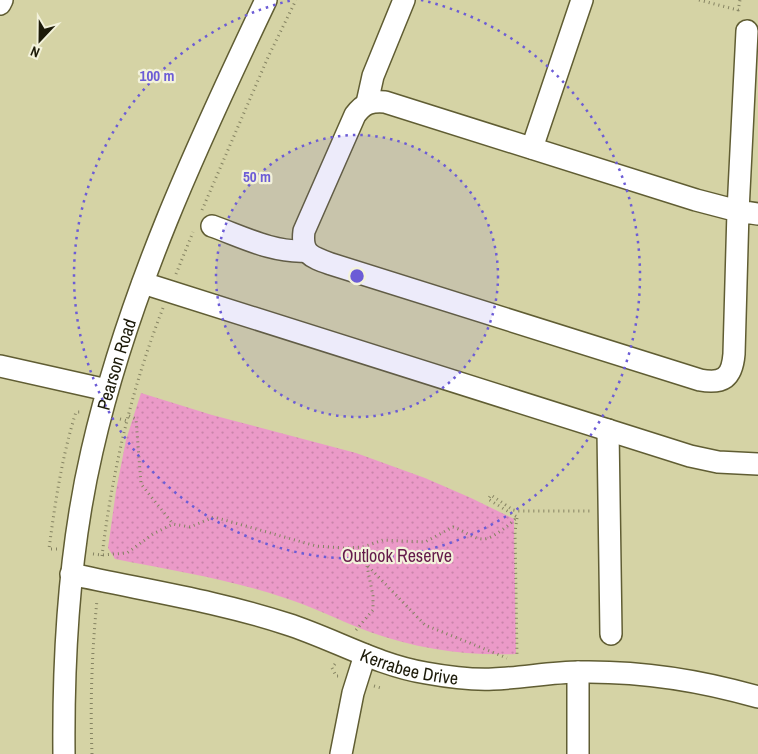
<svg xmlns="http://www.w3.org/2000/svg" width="758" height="754" viewBox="0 0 758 754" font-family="'Archivo Narrow',sans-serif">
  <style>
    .park { fill: url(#park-dots) }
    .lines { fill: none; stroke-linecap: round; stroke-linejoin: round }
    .minor-casing { stroke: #605d33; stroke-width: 24 }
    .path { stroke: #858362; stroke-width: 3; stroke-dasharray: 1 4; stroke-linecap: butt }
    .minor { stroke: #fff; stroke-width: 21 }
    .ring { fill: none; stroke: #6c5cd6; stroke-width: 2.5; stroke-dasharray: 2.5 5 }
    .labels { text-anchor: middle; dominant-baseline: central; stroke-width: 4.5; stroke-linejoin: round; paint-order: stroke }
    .street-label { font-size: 18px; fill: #1c1a09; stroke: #f3f2db }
    .park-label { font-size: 18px; fill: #641a4a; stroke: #f3f2db }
    .centre { fill: #6c5cd6; stroke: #f3f2db; stroke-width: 2.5 }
    .ring-label { font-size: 15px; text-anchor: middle; font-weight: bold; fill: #6c5cd6; stroke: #f3f2db; stroke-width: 4.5; stroke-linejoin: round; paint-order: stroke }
  </style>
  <defs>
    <pattern id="park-dots" width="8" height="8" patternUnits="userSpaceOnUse" patternTransform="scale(1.25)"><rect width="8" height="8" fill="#eb9ac8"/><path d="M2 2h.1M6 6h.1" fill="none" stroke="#c984aa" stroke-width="1.8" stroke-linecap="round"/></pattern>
  </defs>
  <rect width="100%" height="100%" fill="#d5d3a5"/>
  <path class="park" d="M141,393L212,415L356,453L425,478L471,498L514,519L516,654C466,656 417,649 370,632C340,621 312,606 282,597C228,579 171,570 115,559L108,548L116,491L126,440Z"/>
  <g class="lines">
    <defs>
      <g id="minor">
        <path d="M0,4L2,0"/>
        <path d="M747,31L738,211L734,354C732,378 723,384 700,380L331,264C311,257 301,254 304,231L355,115C364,103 371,101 385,102L696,200L738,211L758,214"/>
        <path d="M367,103L373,76L404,0"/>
        <path d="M532,148L582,0"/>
        <path d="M212,226C243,237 273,253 306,251"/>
        <path d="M143,283L690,456L718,462L758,464"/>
        <path d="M0,366L107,390"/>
        <path d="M608,430L611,634"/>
        <path id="s1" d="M71,574C143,590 217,601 287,624C334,639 377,665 426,673C448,677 471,680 493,679C522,678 551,672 580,672C641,671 699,680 758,697"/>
        <path d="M578,672V754"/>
        <path id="s2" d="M64,754C63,652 69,550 92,451C128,293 197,145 266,0"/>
        <path d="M341,754L353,693L365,655"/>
      </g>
    </defs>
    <use href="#minor" class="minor-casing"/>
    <path class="path" d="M699,0L742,11
      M738,11L740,0
      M202,210L269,55L296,0
      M176,274L193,232
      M129,416L136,419L141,484L173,524
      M120,419L128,421
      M517,518L515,532L517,657
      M363,547L367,565L425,625L507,658
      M57,549H49C55,503 62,456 76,412H82
      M93,554L102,555L127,553L153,534L173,524L190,527L214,517L316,546L344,548L363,547L383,540L425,542L453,527C463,530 473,539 483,539C491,540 512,523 517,517L488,499L491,495L513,510L518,511H591
      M102,556C112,472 132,387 163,308
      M356,630L373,610V596L367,566
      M335,664L332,668L336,676H339
      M374,686L381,688
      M92,754C90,702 92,651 97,600"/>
    <use href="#minor" class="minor"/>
  </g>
  <circle cx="357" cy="276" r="141" fill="#6c5cd6" fill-opacity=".12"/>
  <g class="ring">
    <circle cx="357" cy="276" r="141"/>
    <path d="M421 0A283 283 0 1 1 293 0"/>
  </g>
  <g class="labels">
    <g class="street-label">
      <text stroke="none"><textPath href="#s2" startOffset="395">Pearson Road</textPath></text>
      <text stroke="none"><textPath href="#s1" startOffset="352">Kerrabee Drive</textPath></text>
    </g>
    <g class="park-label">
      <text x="397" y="555">Outlook Reserve</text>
    </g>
  </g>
  <circle cx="357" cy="276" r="8" class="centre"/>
  <g class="ring-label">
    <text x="157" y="81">100 m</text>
    <text x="257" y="182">50 m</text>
  </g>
  <g transform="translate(40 40) rotate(202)" stroke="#f3f2db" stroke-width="4" paint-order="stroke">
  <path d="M0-4L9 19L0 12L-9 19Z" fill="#1c1a09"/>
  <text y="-8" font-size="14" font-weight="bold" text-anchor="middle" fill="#1c1a09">N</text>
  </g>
</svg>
